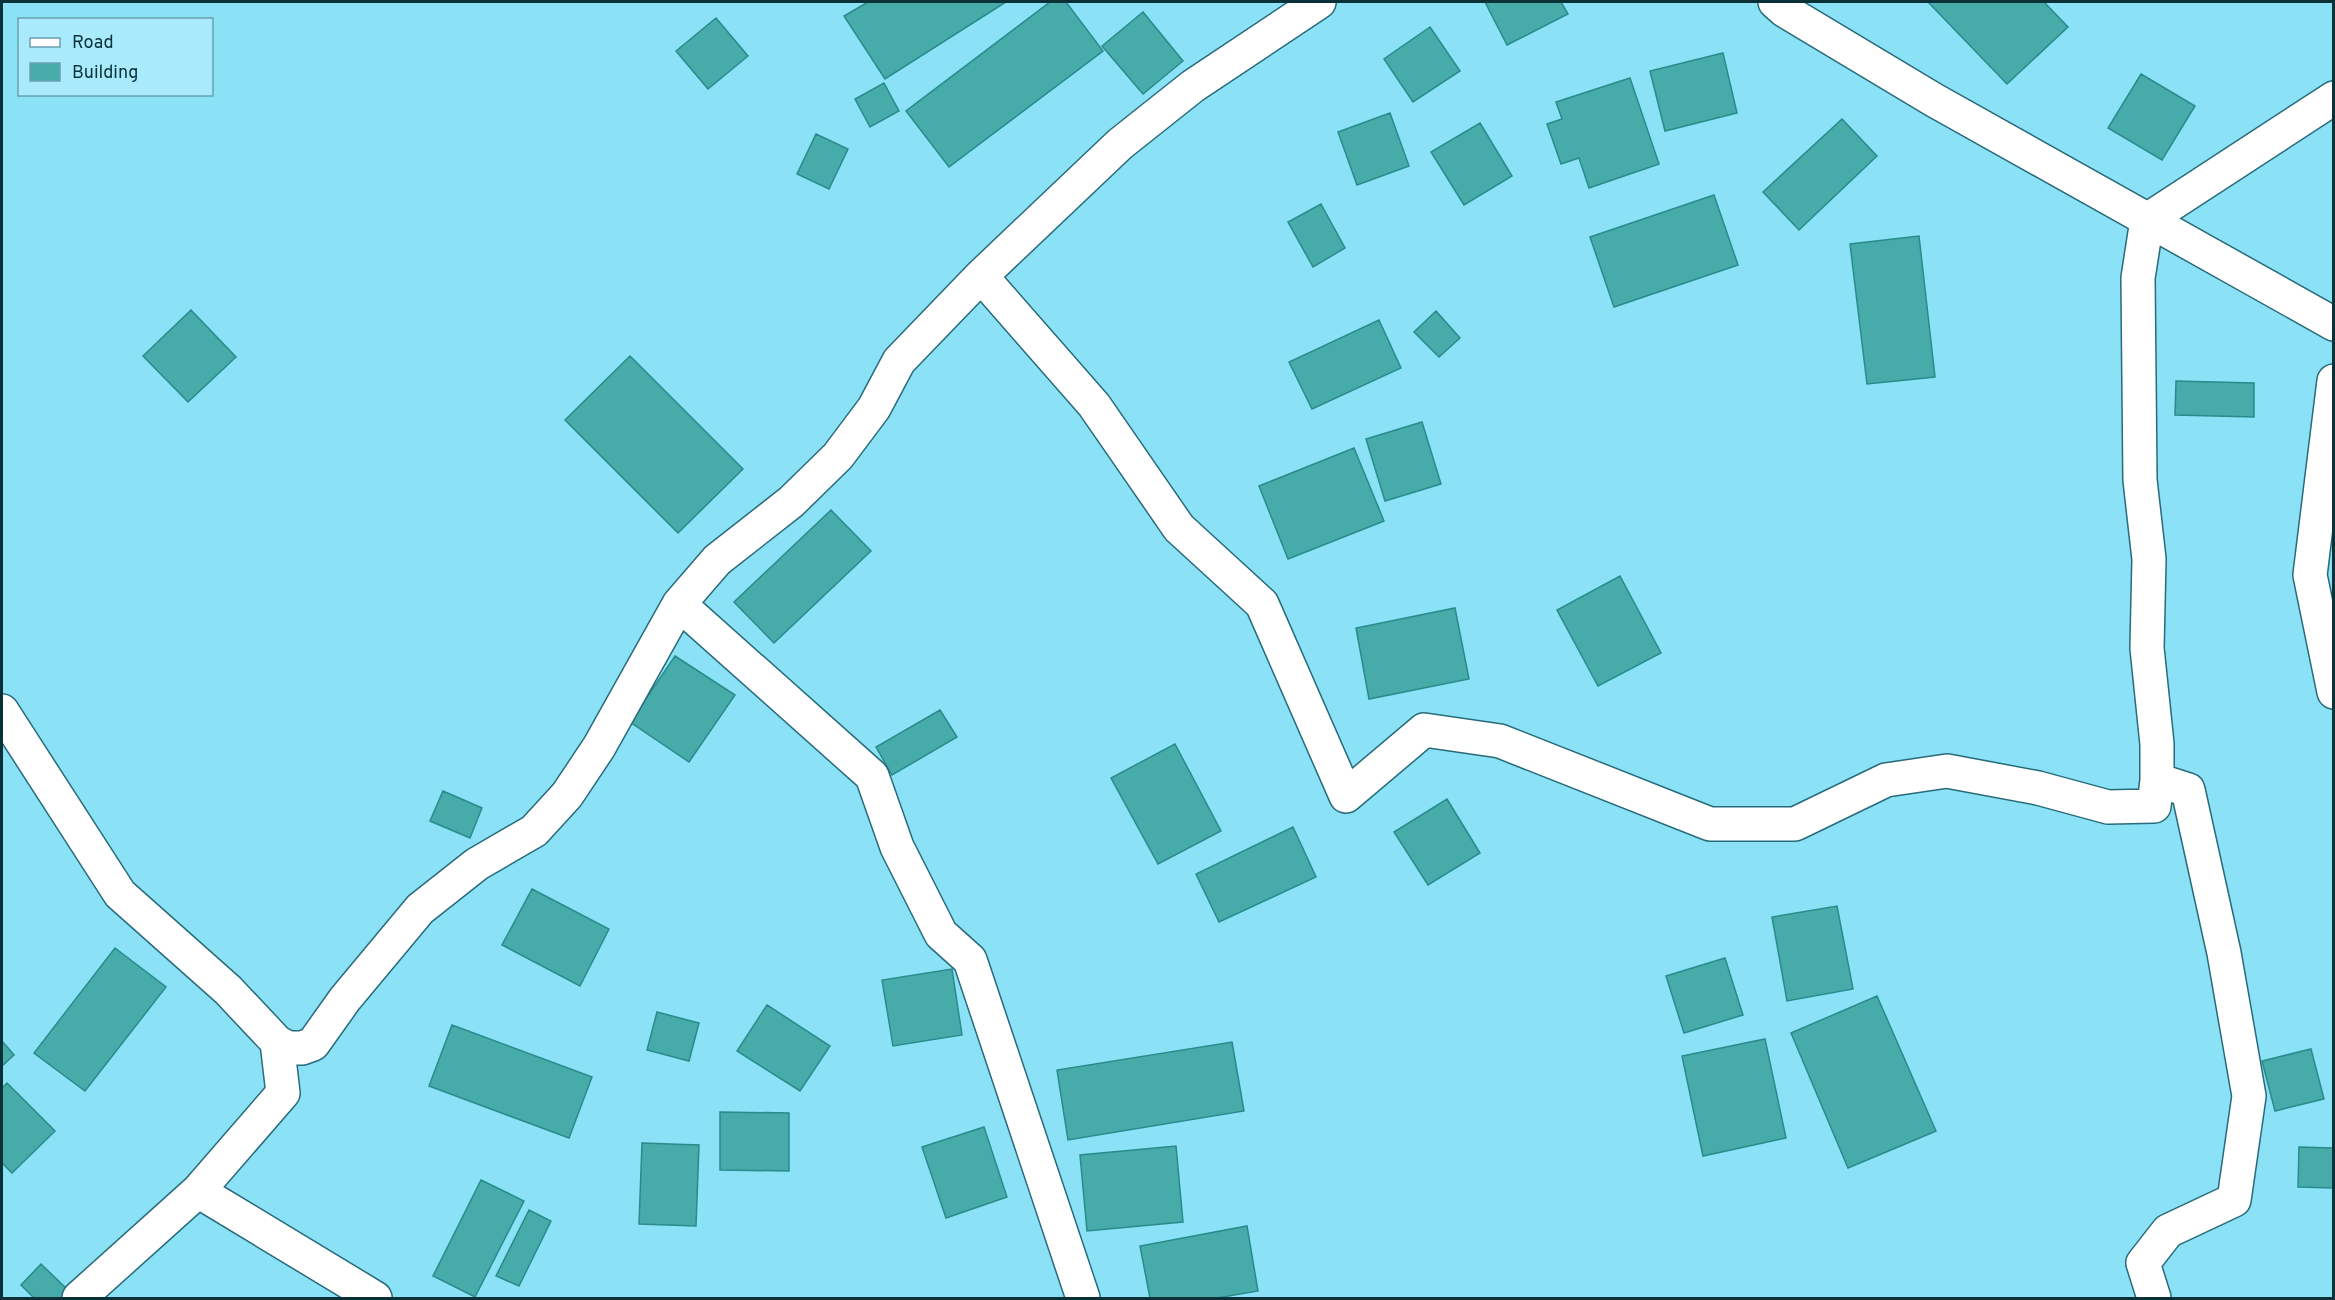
<svg xmlns="http://www.w3.org/2000/svg" width="2335" height="1300" viewBox="0 0 2335 1300" font-family="Overpass,sans-serif">
  <style>
    .building { fill: #47abaa; stroke: #298b8b; stroke-width: 1.5 }
    .lines { fill: none; stroke-linecap: round; stroke-linejoin: round }
    .minor-casing { stroke: #286b7a; stroke-width: 36 }
    .minor { stroke: #fff; stroke-width: 33 }
  </style>
  <rect width="100%" height="100%" fill="#8be1f6"/>
  <path class="building" d="M868,2H1006L885,79L844,16Z
    M1050,2H1066L1103,51L949,167L906,111Z
    M1485,2H1561L1568,14L1507,45Z
    M1928,2H2044L2068,27L2007,84Z
    M1143,12L1183,61L1143,94L1102,46Z
    M716,18L748,56L708,89L676,51Z
    M1430,27L1460,71L1413,102L1384,59Z
    M1723,53L1737,113L1665,131L1650,71Z
    M2141,74L2195,106L2162,160L2108,128Z
    M1630,78L1659,164L1589,188L1579,158L1561,164L1547,124L1562,119L1556,102Z
    M884,83L899,111L870,127L855,99Z
    M1390,113L1409,166L1357,185L1338,132Z
    M1842,119L1877,156L1799,230L1763,192Z
    M1480,123L1512,176L1464,205L1431,152Z
    M816,134L848,149L829,189L797,174Z
    M1714,195L1738,265L1614,307L1590,237Z
    M1321,204L1345,248L1313,267L1288,222Z
    M1919,236L1935,377L1867,384L1850,244Z
    M191,310L236,357L188,402L143,356Z
    M1436,311L1460,338L1439,357L1414,332Z
    M1379,320L1401,368L1312,409L1289,362Z
    M630,356L743,469L678,533L565,420Z
    M2176,381L2254,383V417L2175,415Z
    M1422,422L1441,484L1385,501L1366,439Z
    M1354,448L1384,521L1288,559L1259,486Z
    M831,510L871,551L774,643L734,602Z
    M1620,576L1661,653L1598,686L1557,610Z
    M1455,608L1469,679L1369,699L1356,628Z
    M675,656L735,695L689,762L630,722Z
    M940,710L957,737L892,775L876,747Z
    M1175,744L1221,831L1158,864L1111,778Z
    M443,791L482,808L470,838L430,821Z
    M1447,799L1480,853L1428,885L1394,832Z
    M1293,827L1316,877L1219,922L1196,874Z
    M532,889L609,929L580,986L502,945Z
    M1837,906L1853,989L1787,1001L1772,917Z
    M115,948L166,987L85,1091L34,1053Z
    M1725,958L1743,1015L1684,1033L1666,976Z
    M952,969L962,1035L893,1046L882,980Z
    M1877,996L1936,1131L1848,1168L1791,1033Z
    M767,1005L830,1046L800,1091L737,1051Z
    M657,1012L699,1023L689,1061L647,1050Z
    M452,1025L592,1077L569,1138L429,1086Z
    M1765,1039L1786,1138L1703,1156L1682,1056Z
    M2,1041L14,1055L2,1066Z
    M1232,1042L1244,1111L1068,1140L1057,1070Z
    M2311,1049L2324,1099L2275,1111L2262,1061Z
    M7,1083L55,1131L12,1173L2,1163V1088Z
    M720,1112L789,1113V1171L720,1170Z
    M984,1127L1007,1197L946,1218L922,1147Z
    M642,1143L699,1145L696,1226L639,1224Z
    M1176,1146L1183,1222L1087,1231L1080,1155Z
    M2299,1147L2334,1148V1188L2298,1187Z
    M481,1180L524,1201L475,1297L433,1276Z
    M529,1210L551,1221L519,1286L496,1276Z
    M1247,1226L1258,1291L1217,1298H1150L1140,1246Z
    M41,1264L69,1291L62,1298H34L21,1285Z"/>
  <g class="lines">
    <defs>
      <path id="minor" d="M1775,2L1784,10L1934,100L2334,324
        M981,276L1094,405L1179,528L1262,604L1346,796L1424,730L1500,741L1710,824H1795L1886,780L1947,771L2038,788L2108,807L2154,806L2157,780L2188,790L2224,953L2249,1096L2234,1200L2168,1231L2143,1263L2154,1298
        M2334,381L2310,575L2334,692
        M679,604L872,776L897,847L941,934L970,960L1083,1298
        M2,711L120,894L228,990L277,1042L288,1048H302L313,1044L345,999L420,909L477,864L534,831L567,795L599,747L679,604L717,560L791,502L838,456L874,408L899,361L981,276L1120,144L1193,86L1319,2
        M2157,780V744L2147,648L2149,559L2140,480L2138,278L2147,220L2334,98
        M198,1191L375,1298
        M79,1298L198,1191L283,1093L277,1042"/>
    </defs>
    <use href="#minor" class="minor-casing"/>
    <use href="#minor" class="minor"/>
  </g>
  <rect width="2335" height="1300" fill="none" stroke="#0a3038" stroke-width="6"/>
  <rect x="18" y="18" width="195" height="78" fill="#a9ebfc" stroke="#69a0ae" stroke-width="1.5"/>
  <rect x="30" y="38" width="30" height="9" fill="#ffffff" stroke="#69a0ae" stroke-width="1.5"/>
  <text x="72" y="48" font-size="18" fill="#0a3038">Road</text>
  <rect x="30" y="63" width="30" height="18" fill="#47abaa" stroke="#69a0ae" stroke-width="1.5"/>
  <text x="72" y="78" font-size="18" fill="#0a3038">Building</text>
</svg>
